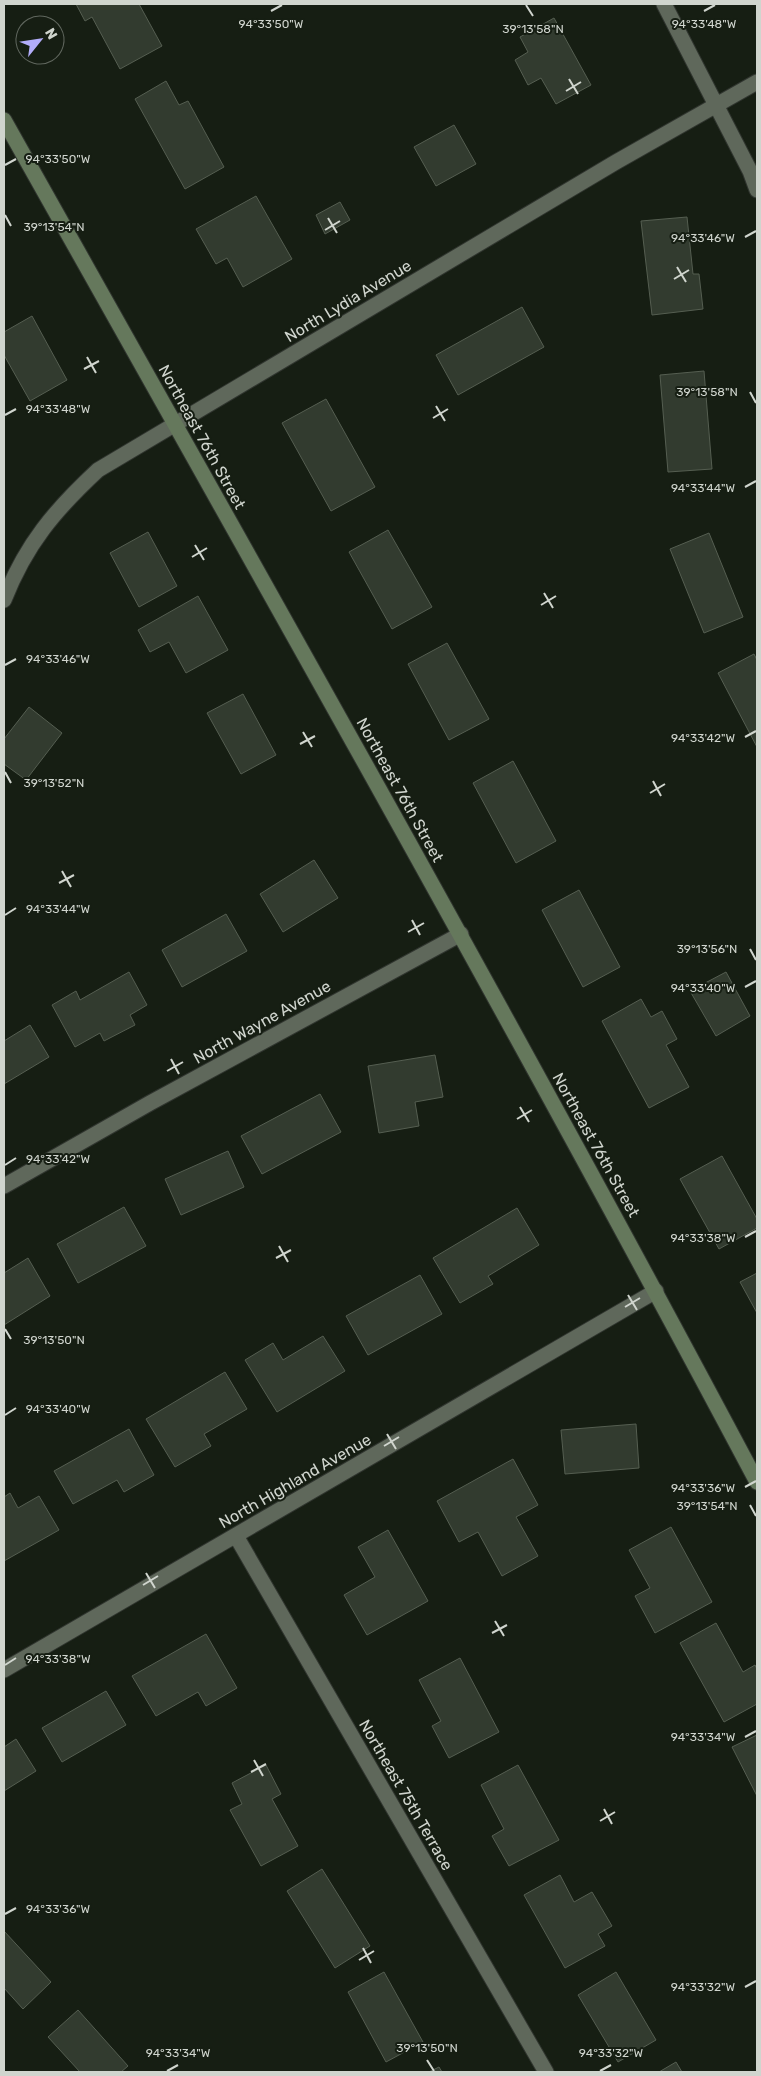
<svg xmlns="http://www.w3.org/2000/svg" width="761" height="2076" viewBox="0 0 761 2076" font-family="Rubik,sans-serif">
  <style>
    .building { fill: #323b2f; stroke: #555e51 }
    .lines { fill: none; stroke-linecap: round; stroke-linejoin: round }
    .street-casing { stroke: #30352f; stroke-width: 17 }
    .secondary-casing { stroke: #30352f; stroke-width: 17 }
    .street { stroke: #5f685b; stroke-width: 15 }
    .secondary { stroke: #65785c; stroke-width: 15 }
    .ticks { fill: none; stroke: #d0d5ce; stroke-width: 2 }
    .labels { text-anchor: middle; dominant-baseline: central; stroke-width: 4; stroke-linejoin: round; paint-order: stroke }
    .street-label { font-size: 16px; fill: #d0d5ce; stroke: #161e13 }
    .ticks-label { font-size: 12px; text-anchor: middle; fill: #d0d5ce; stroke: #161e13; stroke-width: 4; stroke-linejoin: round; paint-order: stroke }
  </style>
  <rect width="100%" height="100%" fill="#161e13"/>
  <path class="building" d="M76,4H139L162,46L120,69L92,17L85,21Z
    M554,18L591,85L556,104L541,78L528,85L515,60L528,52L520,37Z
    M166,81L179,105L188,101L224,167L185,189L135,99Z
    M454,125L476,164L436,186L414,147Z
    M256,196L292,259L243,287L227,258L216,264L196,229Z
    M340,202L350,220L325,234L316,215Z
    M687,217L693,274H699L703,309L652,315L641,221Z
    M522,307L544,347L458,395L436,355Z
    M32,316L67,380L30,401L4,355V332Z
    M704,371L712,469L668,472L660,375Z
    M326,399L375,487L331,511L282,423Z
    M388,530L432,607L392,629L349,552Z
    M148,532L177,586L139,607L110,553Z
    M709,533L743,617L704,633L670,549Z
    M198,596L228,650L186,673L169,642L150,652L138,630Z
    M447,643L489,719L449,740L408,664Z
    M754,654L757,660V747L718,673Z
    M243,694L276,755L241,774L207,713Z
    M29,707L62,733L26,780L4,764V739Z
    M513,761L556,841L516,863L473,783Z
    M314,860L338,898L283,932L260,894Z
    M579,890L620,967L583,987L542,910Z
    M226,914L247,951L182,987L162,950Z
    M129,972L147,1005L130,1015L135,1025L104,1041L100,1033L75,1047L52,1005L76,991L80,1000Z
    M726,972L750,1016L716,1036L690,991Z
    M641,999L651,1017L662,1011L677,1039L666,1045L689,1087L649,1108L602,1021Z
    M30,1025L49,1057L4,1084V1041Z
    M435,1055L443,1097L415,1102L419,1126L379,1133L368,1066Z
    M320,1094L341,1132L262,1174L241,1136Z
    M228,1151L244,1187L181,1215L165,1179Z
    M722,1156L757,1219V1228L719,1249L680,1179Z
    M124,1207L146,1246L78,1283L57,1244Z
    M517,1208L539,1245L488,1276L493,1284L460,1303L433,1258Z
    M28,1258L50,1296L4,1325V1273Z
    M757,1273V1313L740,1282Z
    M420,1275L442,1314L368,1355L346,1316Z
    M323,1336L345,1371L277,1412L245,1360L273,1343L283,1360Z
    M225,1372L247,1409L204,1434L211,1446L175,1467L146,1419Z
    M636,1424L639,1468L565,1474L561,1430Z
    M129,1429L154,1475L124,1492L117,1480L73,1504L54,1471Z
    M513,1459L538,1505L516,1517L538,1556L502,1576L478,1532L459,1542L437,1501Z
    M10,1493L18,1508L39,1496L59,1530L4,1561V1497Z
    M671,1527L712,1602L655,1633L635,1596L650,1588L629,1550Z
    M388,1530L428,1601L367,1635L344,1595L375,1577L358,1547Z
    M716,1623L743,1672L755,1665L757,1669V1704L724,1722L680,1643Z
    M206,1634L237,1688L206,1706L198,1692L156,1716L132,1676Z
    M460,1658L499,1732L449,1758L432,1726L441,1721L419,1680Z
    M106,1691L126,1725L62,1762L42,1728Z
    M757,1735V1796L732,1747Z
    M16,1739L36,1771L4,1791V1747Z
    M266,1765L281,1794L272,1799L298,1846L261,1866L230,1810L242,1804L232,1783Z
    M518,1765L559,1840L509,1866L492,1836L504,1829L481,1785Z
    M322,1869L370,1946L335,1968L287,1891Z
    M560,1875L574,1902L592,1892L612,1926L598,1934L605,1946L565,1968L524,1895Z
    M4,1931L51,1982L23,2009L4,1988Z
    M384,1972L423,2042L386,2062L348,1992Z
    M616,1972L656,2040L618,2062L578,1995Z
    M78,2010L128,2066L121,2072H80L48,2037Z
    M676,2062L682,2072H659Z
    M439,2067L442,2072H429Z"/>
  <g class="lines">
    <defs>
      <path id="street" d="M664,4L750,171L757,190
        M4,600C26,544 55,510 98,470L616,162L757,82
        M4,1186L150,1103L461,934
        M236,1536L546,2072
        M4,1670L656,1291"/>
      <path id="secondary" d="M4,120C258,572 514,1024 757,1482"/>
    </defs>
    <use href="#street" class="street-casing"/>
    <use href="#secondary" class="secondary-casing"/>
    <use href="#street" class="street"/>
    <use href="#secondary" class="secondary"/>
  </g>
  <path class="ticks" d="M526,5L533,16M271,11L282,5M704,11L715,5M569,79L578,94M566,91L581,82M5,165L16,159M5,215L11,226M328,218L337,233M325,230L340,221M745,237L756,231M677,267L686,282M674,279L689,270M87,357L96,373M84,369L99,361M750,392L756,403M436,406L445,421M5,415L16,409M433,418L448,409M745,487L756,481M195,545L204,560M192,557L207,548M544,593L553,608M541,605L556,596M5,665L16,659M303,732L312,747M745,737L756,731M300,744L315,736M5,772L11,783M653,781L661,796M650,793L665,784M62,871L71,887M59,883L74,875M5,915L16,908M412,920L420,935M408,932L424,923M750,949L756,960M745,987L756,981M171,1059L179,1074M167,1071L183,1062M520,1107L529,1122M517,1119L532,1110M5,1165L16,1158M745,1237L756,1231M279,1246L288,1262M276,1258L291,1250M628,1295L637,1310M625,1307L640,1298M5,1329L11,1339M5,1415L16,1408M387,1434L396,1449M384,1446L399,1437M745,1487L756,1481M750,1505L756,1516M146,1573L155,1588M143,1585L158,1576M495,1621L504,1636M492,1633L507,1625M5,1665L16,1658M745,1737L756,1731M254,1760L263,1776M251,1772L266,1764M604,1809L612,1824M600,1821L615,1812M5,1914L16,1908M363,1948L371,1963M359,1960L374,1951M745,1987L756,1981M427,2060L434,2071M167,2071L178,2065M600,2071L611,2065"/>
  <g class="labels">
    <g class="street-label">
      <text transform="translate(348 301) rotate(-31)">North Lydia Avenue</text>
      <text transform="translate(202 437) rotate(61)">Northeast 76th Street</text>
      <text transform="translate(400 790) rotate(61)">Northeast 76th Street</text>
      <text transform="translate(262 1022) rotate(-29)">North Wayne Avenue</text>
      <text transform="translate(596 1145) rotate(61)">Northeast 76th Street</text>
      <text transform="translate(295 1481) rotate(-30)">North Highland Avenue</text>
      <text transform="translate(406 1795) rotate(60)">Northeast 75th Terrace</text>
    </g>
  </g>
  <g class="ticks-label">
    <text x="271" y="28">94°33'50"W</text>
    <text x="704" y="28">94°33'48"W</text>
    <text x="533" y="33">39°13'58"N</text>
    <text x="58" y="163">94°33'50"W</text>
    <text x="54" y="231">39°13'54"N</text>
    <text x="703" y="242">94°33'46"W</text>
    <text x="707" y="396">39°13'58"N</text>
    <text x="58" y="413">94°33'48"W</text>
    <text x="703" y="492">94°33'44"W</text>
    <text x="58" y="663">94°33'46"W</text>
    <text x="703" y="742">94°33'42"W</text>
    <text x="54" y="787">39°13'52"N</text>
    <text x="58" y="913">94°33'44"W</text>
    <text x="707" y="953">39°13'56"N</text>
    <text x="703" y="992">94°33'40"W</text>
    <text x="58" y="1163">94°33'42"W</text>
    <text x="703" y="1242">94°33'38"W</text>
    <text x="54" y="1344">39°13'50"N</text>
    <text x="58" y="1413">94°33'40"W</text>
    <text x="703" y="1492">94°33'36"W</text>
    <text x="707" y="1510">39°13'54"N</text>
    <text x="58" y="1663">94°33'38"W</text>
    <text x="703" y="1741">94°33'34"W</text>
    <text x="58" y="1913">94°33'36"W</text>
    <text x="703" y="1991">94°33'32"W</text>
    <text x="427" y="2052">39°13'50"N</text>
    <text x="178" y="2057">94°33'34"W</text>
    <text x="611" y="2057">94°33'32"W</text>
  </g>
  <rect width="761" height="2076" fill="none" stroke="#d0d5ce" stroke-width="10"/>
  <g transform="translate(40 40) rotate(60)"><circle r="24" fill="#161e13" stroke="#60675e"/>
  <path d="M0-4L9 19L0 12L-9 19Z" fill="#b2adf9"/>
  <text y="-8" font-size="14" font-weight="bold" text-anchor="middle" fill="#d0d5ce">N</text>
  </g>
</svg>
